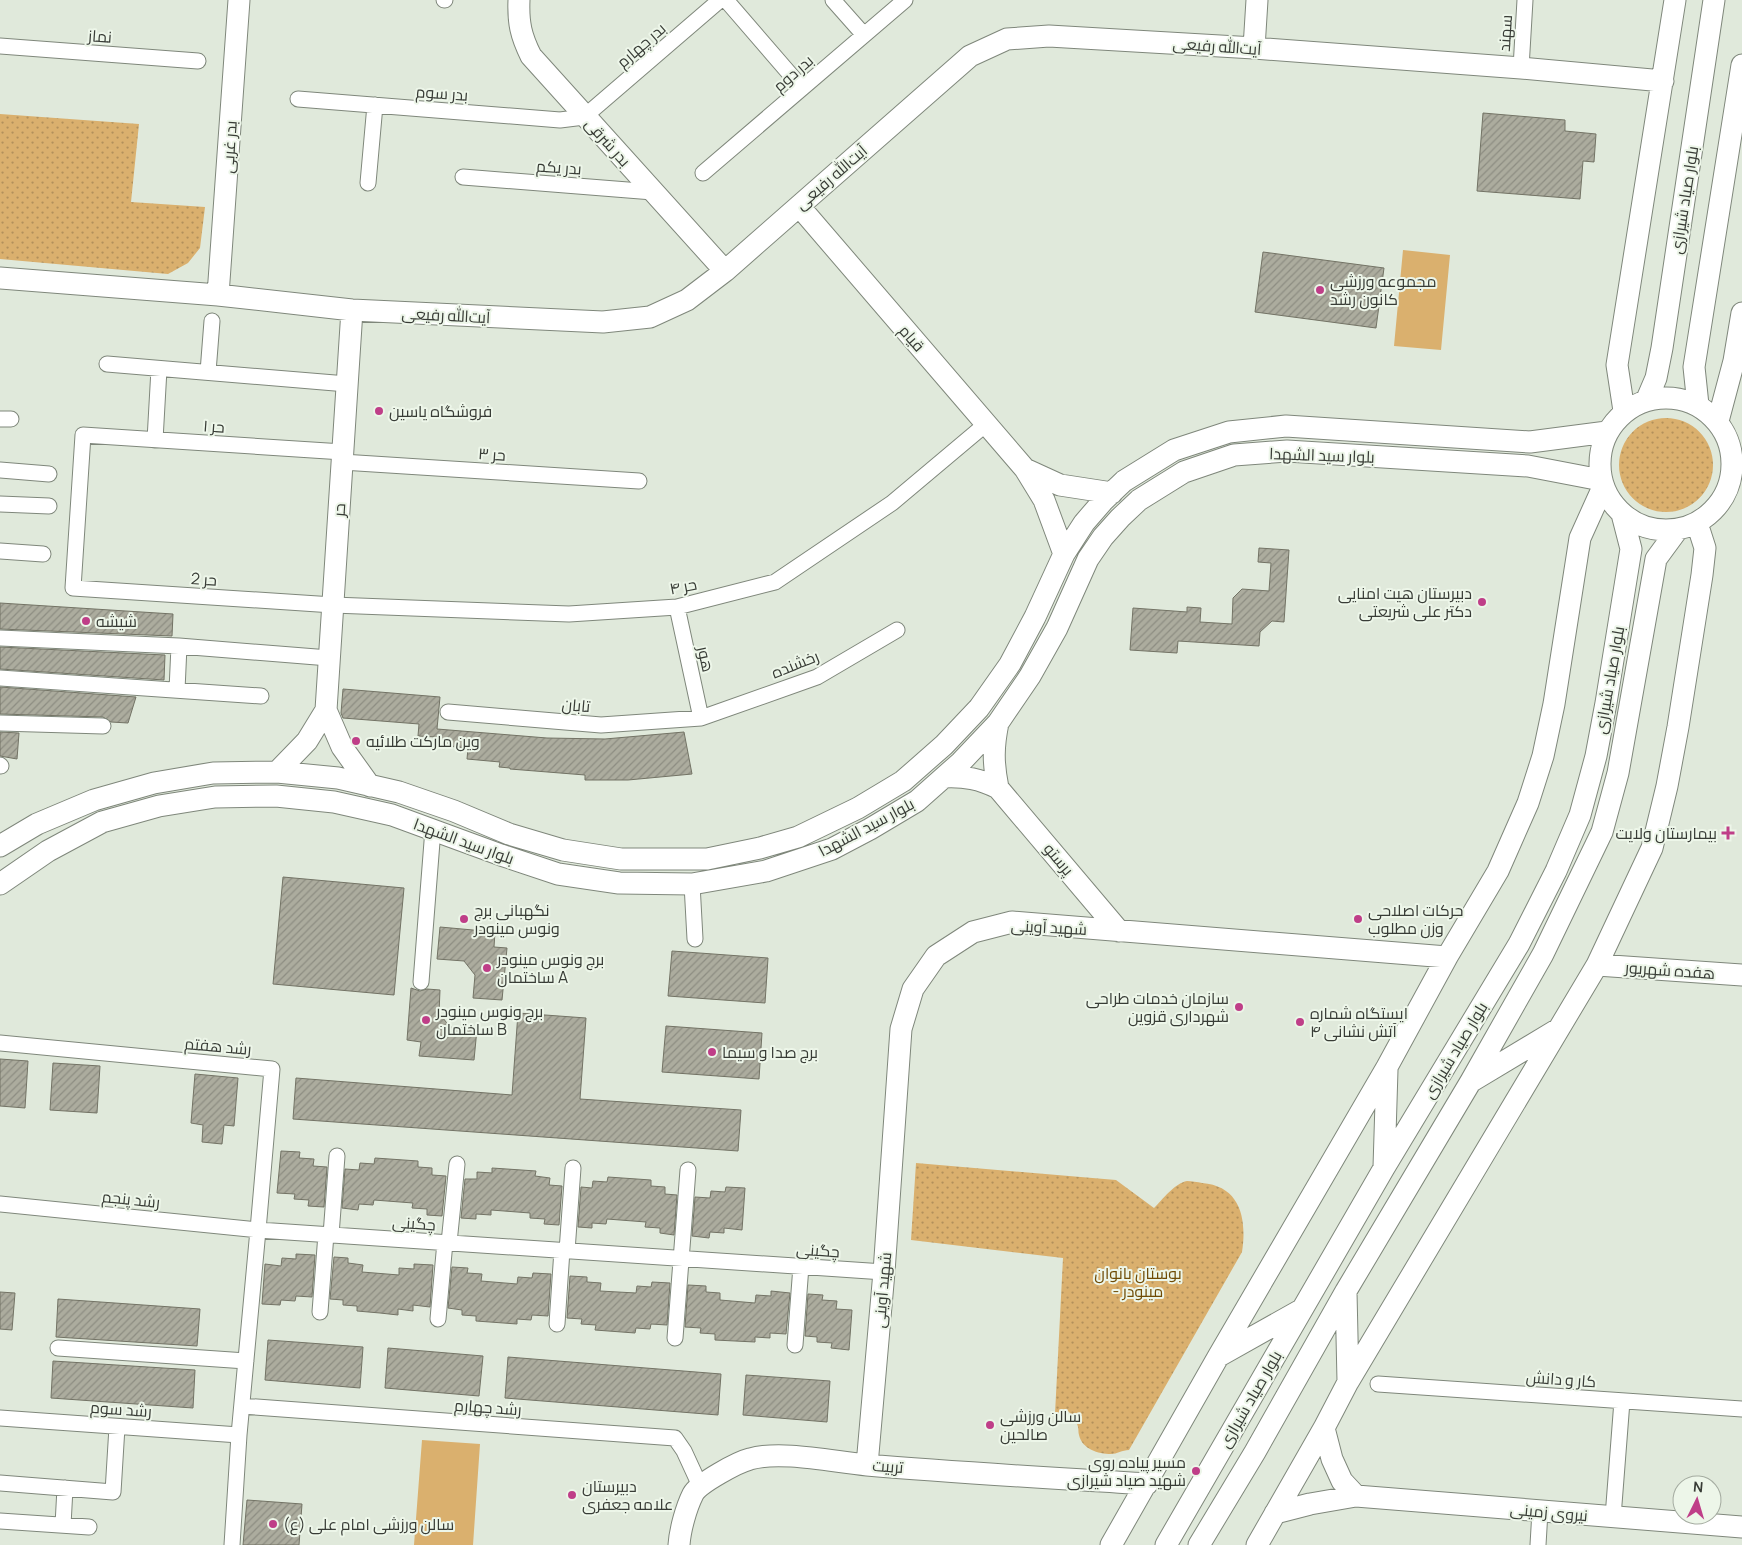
<svg xmlns="http://www.w3.org/2000/svg" width="1742" height="1545" viewBox="0 0 1742 1545" font-family="Manrope,Cairo,sans-serif">
  <style>
    .grass { fill: url(#grass-dots) }
    .pitch { fill: #dab06e }
    .building { fill: url(#building-hatch); stroke: #737365 }
    .lines { fill: none; stroke-linecap: round; stroke-linejoin: round }
    .street-casing { stroke: #7f877b; stroke-width: 17 }
    .secondary-casing { stroke: #7f877b; stroke-width: 23 }
    .street { stroke: #fff; stroke-width: 15 }
    .secondary { stroke: #fff; stroke-width: 21 }
    .poi-dot { fill: #bf3e88; stroke: #edf6e9; stroke-width: 2 }
    .labels { text-anchor: middle; dominant-baseline: central; stroke-width: 4; stroke-linejoin: round; paint-order: stroke }
    .street-label { font-size: 16px; fill: #383c36; stroke: #edf6e9 }
    .poi-label { font-size: 16px; fill: #383c36; stroke: #edf6e9; text-anchor: start }
    .park-label { font-size: 16px; fill: #6f4b05; stroke: #edf6e9 }
  </style>
  <defs>
    <pattern id="grass-dots" width="8" height="8" patternUnits="userSpaceOnUse" patternTransform="scale(1.25)"><rect width="8" height="8" fill="#dab06e"/><path d="M2 2h.1M6 6h.1" fill="none" stroke="#b2905b" stroke-width="1.8" stroke-linecap="round"/></pattern>
    <pattern id="building-hatch" width="6" height="6" patternUnits="userSpaceOnUse" patternTransform="scale(1.25)"><rect width="6" height="6" fill="#acac9e"/><path d="M-1 1l2-2M0 6l6-6M5 7l2-2" fill="none" stroke="#8d8d82"/></pattern>
  </defs>
  <rect width="100%" height="100%" fill="#e0e9db"/>
  <path class="grass" d="M0,114L139,124L131,202L205,207L200,248L188,263L168,274L0,259Z
    M1619 465a47 47 0 1 1 94 0a47 47 0 1 1-94 0Z
    M916,1163L1116,1180L1154,1208C1162,1200 1175,1183 1187,1181C1191,1181 1198,1182 1202,1183C1241,1186 1247,1220 1242,1252L1129,1450C1122,1450 1117,1454 1111,1454C1098,1454 1082,1449 1079,1435C1078,1431 1079,1428 1077,1424C1075,1419 1072,1415 1068,1411L1055,1414L1063,1258L911,1240Z"/>
  <path class="pitch" d="M1403,250L1450,255L1441,350L1394,346Z
    M422,1440L480,1444L473,1545H414Z"/>
  <path class="building" d="M1483,113L1565,120V131L1596,134L1594,162L1583,161L1580,199L1477,191Z
    M1263,252L1384,268L1376,328L1255,312Z
    M1259,548L1289,550L1284,622L1272,621L1260,632L1259,646L1178,641L1177,653L1130,650L1133,608L1187,612V607L1201,608L1200,622L1232,624L1233,598L1242,589L1269,591L1271,563L1258,562Z
    M0,603L173,614L172,636L0,629Z
    M0,647L165,655L164,680L0,669Z
    M0,687L136,697L128,723L111,722L103,717L0,714Z
    M343,689L440,697L437,729L547,738L605,739L684,732L692,774L628,780H585V775L510,769V768L499,767L500,762L467,759L468,748L436,745L437,737L418,736L419,724L343,718L341,713Z
    M0,732L19,733L17,759L0,756Z
    M283,877L404,888L394,995L273,984Z
    M440,927L495,932L494,947L507,948L502,1000L473,998L475,975L464,961L437,959Z
    M672,951L768,958L765,1003L668,996Z
    M411,988L420,991L427,989L440,990L439,1013L450,1027L477,1029L474,1060L419,1056L421,1042L407,1040Z
    M518,1013L586,1018L580,1099L741,1110L738,1151L293,1119L296,1078L512,1095Z
    M666,1026L762,1033L759,1079L662,1072Z
    M0,1059L28,1061L25,1108L0,1106Z
    M53,1063L100,1066L97,1113L50,1110Z
    M195,1074L238,1078L234,1126L224,1125L222,1144L202,1142L203,1125L191,1123Z
    M281,1151L300,1152L299,1158L314,1159L313,1166L327,1167L324,1207L308,1206L309,1200L294,1199L295,1194L277,1193Z
    M375,1158L418,1161V1167L432,1168V1175L446,1176L442,1216L427,1215V1209L412,1208L413,1203L374,1200L373,1205L359,1204L358,1210L342,1208L345,1169L359,1170L360,1163L374,1164Z
    M492,1168L536,1171L535,1176L550,1178L549,1185L562,1186L559,1225L544,1224L545,1219L530,1218V1213L491,1210V1215L476,1214V1219L461,1218L465,1179H477V1172L492,1173Z
    M608,1177L651,1180V1186L665,1187V1194L677,1195L674,1235L660,1233V1228L645,1227L646,1222L607,1219L606,1224L592,1223V1228L578,1227L581,1187L592,1188L593,1181L607,1182Z
    M726,1187L745,1188L742,1230L724,1228V1233L710,1232L709,1238L692,1236L695,1197L710,1198L711,1191L725,1192Z
    M296,1254L315,1255L312,1297L296,1296L295,1301L281,1300L280,1305L262,1304L265,1264L281,1266L282,1258L296,1259Z
    M334,1257L348,1258V1263L363,1265L362,1272L399,1275V1268L414,1269V1264L433,1265L430,1307L413,1305V1311L398,1309V1315L380,1313L357,1311V1306L343,1305V1300L330,1299Z
    M452,1267L468,1268L467,1273L482,1274L481,1281L517,1284L518,1277L532,1278L533,1273L551,1274L548,1316L532,1315L531,1320L517,1319V1324L476,1321V1316L462,1315V1310L448,1308Z
    M570,1276L587,1277V1282L601,1283L600,1291L636,1293L637,1286L651,1287L652,1282L670,1283L667,1325L651,1324L650,1329L636,1328L635,1333L595,1330L596,1325L581,1324L582,1319L567,1318Z
    M688,1285L706,1286V1292L720,1293V1300L755,1303L756,1295L771,1296V1291L790,1293L786,1334L770,1333V1338L755,1337V1342L715,1340V1334L700,1333L701,1328L685,1327Z
    M0,1292L15,1293L12,1330L0,1329Z
    M808,1294L823,1295L822,1300L837,1301L836,1309L852,1310L849,1350L831,1348L832,1343L817,1342V1337L805,1336Z
    M58,1299L200,1309L197,1346L56,1337Z
    M268,1340L363,1347L360,1388L265,1380Z
    M388,1348L483,1356L479,1396L385,1388Z
    M508,1357L721,1374L718,1415L505,1398Z
    M53,1361L195,1370L193,1408L51,1398Z
    M746,1375L830,1381L827,1422L743,1415Z
    M247,1500L302,1504L299,1545H243Z"/>
  <g class="lines">
    <defs>
      <path id="street" d="M444,0H445
        M726,0L802,88
        M833,0L864,35
        M0,46L198,61
        M1521,68L1525,0
        M298,99L560,120L584,117L720,0
        M703,173L905,0
        M463,177L653,192
        M368,183L375,105
        M107,364L347,384
        M208,372L212,321
        M0,419H11
        M155,440L159,369
        M343,452L83,435L73,588L333,605L569,614L677,607L775,582L892,503L986,424
        M342,462L639,481
        M0,470L49,474
        M0,504L49,506
        M0,551L43,554
        M677,607L701,718
        M0,638L179,646L329,658
        M0,678L261,696
        M177,690L179,646
        M448,712L601,725L701,718L817,677L897,630
        M0,723L103,726
        M0,765L1,766
        M692,884L695,939
        M421,982L433,829
        M0,1043L272,1069L258,1230L0,1204
        M331,1235L337,1156
        M449,1243L457,1164
        M567,1251L573,1168
        M320,1312L326,1234
        M438,1319L445,1242
        M557,1324L562,1250
        M675,1338L688,1170
        M795,1345L801,1266
        M58,1348L246,1361
        M1378,1384L1742,1409
        M242,1406L675,1438L684,1451L701,1488
        M0,1418L239,1435
        M0,1483L113,1492L117,1427
        M1613,1517L1622,1401
        M0,1521L89,1527
        M63,1525L65,1488
        M232,1545L239,1435L258,1230L884,1272
        M1538,1545L1540,1511"/>
      <path id="secondary" d="M519,0C518,23 521,36 531,56L725,271
        M1254,48L1257,0
        M799,206L1025,469L1044,500L1064,554
        M0,278L218,295L352,310L603,322L650,317L687,300L725,271L970,56L1007,39L1049,36L1254,48L1521,68L1663,81
        M218,295L239,0
        M352,310L326,710L342,747L370,786
        M1600 464a66 66 0 1 1 132 0a66 66 0 1 1-132 0Z
        M1647,399L1656,378L1662,348L1714,0
        M1698,405L1694,367L1742,65
        M1624,411L1617,365L1675,0
        M1718,421L1734,361L1742,313
        M1025,469L1060,485L1112,493
        M998,723C993,747 993,763 998,788
        M277,772L307,741L326,710
        M944,777C965,776 980,779 998,788L1119,931
        M0,846L37,824L94,800L154,783L213,773L277,772L338,778L399,792L454,811L509,834L563,850L621,859H707L760,848L798,837L858,808L903,781L944,745L979,708L1010,664L1035,617L1064,554L1084,523L1103,501L1124,481L1174,450L1229,432L1286,426L1530,442L1607,432
        M0,884L48,851L102,822L159,806L215,797L276,796L334,802L392,815L501,855L558,874L619,883L692,884L766,871L832,849L870,829L917,801L961,762L998,723L1030,676L1057,628L1088,559L1103,537L1120,518L1139,500L1184,472L1234,455L1287,451L1528,466L1601,480
        M1597,965L1742,975
        M1472,1081L1555,1031
        M1384,1167L1387,1070
        M1346,1292L1348,1381
        M1219,1356L1301,1310
        M1324,1428L1332,1459L1342,1481L1356,1496
        M867,1465L884,1272L901,1029L913,989L936,956L973,932L1012,922L1447,957
        M1275,1513L1310,1504L1356,1496L1742,1527
        M679,1545C680,1530 686,1508 693,1494C699,1483 738,1462 750,1459C781,1450 834,1462 867,1465C960,1473 1053,1478 1147,1484
        M1111,1545L1218,1357L1387,1067L1447,957L1498,871L1528,803L1543,756L1554,704L1580,538L1603,487
        M1166,1545L1384,1168L1519,944L1556,871L1580,815L1596,756L1606,703L1631,549L1622,514
        M1199,1545L1255,1452L1346,1291L1471,1081L1543,954L1602,832L1618,773L1656,559L1678,529
        M1257,1545L1324,1428L1348,1382L1597,965L1652,848L1667,786L1678,727L1702,575L1705,548L1697,523"/>
    </defs>
    <use href="#street" class="street-casing"/>
    <use href="#secondary" class="secondary-casing"/>
    <use href="#street" class="street"/>
    <use href="#secondary" class="secondary"/>
  </g>
  <g class="poi-dot">
    <circle cx="1320" cy="290" r="5"/>
    <circle cx="379" cy="411" r="5"/>
    <circle cx="1482" cy="602" r="5"/>
    <circle cx="86" cy="621" r="5"/>
    <circle cx="356" cy="741" r="5"/>
    <path d="M1725.5 825.5h5v5h5v5h-5v5h-5v-5h-5v-5h5z"/>
    <circle cx="464" cy="919" r="5"/>
    <circle cx="1358" cy="919" r="5"/>
    <circle cx="487" cy="968" r="5"/>
    <circle cx="1239" cy="1007" r="5"/>
    <circle cx="426" cy="1020" r="5"/>
    <circle cx="1300" cy="1022" r="5"/>
    <circle cx="712" cy="1052" r="5"/>
    <circle cx="990" cy="1425" r="5"/>
    <circle cx="1196" cy="1471" r="5"/>
    <circle cx="572" cy="1495" r="5"/>
    <circle cx="273" cy="1524" r="5"/>
  </g>
  <g class="labels">
    <g class="street-label">
      <text transform="translate(1505 33) rotate(-86)">سهند</text>
      <text transform="translate(100 36) rotate(4)">نماز</text>
      <text transform="translate(641 45) rotate(-41)">بدر چهارم</text>
      <text transform="translate(1217 46) rotate(4)">آیت‌الله رفیعی</text>
      <text transform="translate(793 73) rotate(-41)">بدر دوم</text>
      <text transform="translate(442 93) rotate(4)">بدر سوم</text>
      <text transform="translate(608 142) rotate(48)">بدر شرقی</text>
      <text transform="translate(229 147) rotate(-86)">بدر غربی</text>
      <text transform="translate(559 167) rotate(4)">بدر یکم</text>
      <text transform="translate(831 177) rotate(-41)">آیت‌الله رفیعی</text>
      <text transform="translate(1684 200) rotate(-81)">بلوار صیاد شیرازی</text>
      <text transform="translate(446 315) rotate(3)">آیت‌الله رفیعی</text>
      <text transform="translate(912 338) rotate(49)">قیام</text>
      <text transform="translate(214 426) rotate(4)">حر ۱</text>
      <text transform="translate(492 454) rotate(4)">حر ۳</text>
      <text transform="translate(1322 455) rotate(2)">بلوار سید الشهدا</text>
      <text transform="translate(339 510) rotate(-86)">حر</text>
      <text transform="translate(204 579) rotate(4)">حر 2</text>
      <text transform="translate(683 586) rotate(-11)">حر ۴</text>
      <text transform="translate(706 659) rotate(78)">هور</text>
      <text transform="translate(795 664) rotate(-22)">رخشنده</text>
      <text transform="translate(1609 680) rotate(-80)">بلوار صیاد شیرازی</text>
      <text transform="translate(576 705) rotate(5)">تابان</text>
      <text transform="translate(866 827) rotate(-28)">بلوار سید الشهدا</text>
      <text transform="translate(464 841) rotate(20)">بلوار سید الشهدا</text>
      <text transform="translate(1059 859) rotate(50)">پرستو</text>
      <text transform="translate(1049 927) rotate(3)">شهید آوینی</text>
      <text transform="translate(1670 970) rotate(4)">هفده شهریور</text>
      <text transform="translate(218 1046) rotate(5)">رشد هفتم</text>
      <text transform="translate(1455 1050) rotate(-59)">بلوار صیاد شیرازی</text>
      <text transform="translate(131 1199) rotate(6)">رشد پنجم</text>
      <text transform="translate(414 1223) rotate(4)">چگینی</text>
      <text transform="translate(818 1250) rotate(4)">چگینی</text>
      <text transform="translate(882 1290) rotate(-85)">شهید آوینی</text>
      <text transform="translate(1561 1379) rotate(4)">کار و دانش</text>
      <text transform="translate(1250 1399) rotate(-60)">بلوار صیاد شیرازی</text>
      <text transform="translate(488 1407) rotate(4)">رشد چهارم</text>
      <text transform="translate(121 1409) rotate(4)">رشد سوم</text>
      <text transform="translate(888 1466) rotate(4)">تربیت</text>
      <text transform="translate(1549 1512) rotate(5)">نیروی زمینی</text>
    </g>
    <g class="poi-label">
      <text x="1330" y="281">مجموعه ورزشی<tspan x="1330" dy="18">کانون رشد</tspan></text>
      <text x="389" y="411">فروشگاه یاسین</text>
      <text x="1472" y="593" text-anchor="end">دبیرستان هیت امنایی<tspan x="1472" dy="18">دکتر علی شریعتی</tspan></text>
      <text x="96" y="621">شیشه</text>
      <text x="366" y="741">وین مارکت طلائیه</text>
      <text x="1717" y="833" text-anchor="end">بیمارستان ولایت</text>
      <text x="474" y="910">نگهبانی برج<tspan x="474" dy="18">ونوس مینودر</tspan></text>
      <text x="1368" y="910">حرکات اصلاحی<tspan x="1368" dy="18">وزن مطلوب</tspan></text>
      <text x="497" y="959">برج ونوس مینودر<tspan x="497" dy="18">ساختمان A</tspan></text>
      <text x="1229" y="998" text-anchor="end">سازمان خدمات طراحی<tspan x="1229" dy="18">شهرداری قزوین</tspan></text>
      <text x="436" y="1011">برج ونوس مینودر<tspan x="436" dy="18">ساختمان B</tspan></text>
      <text x="1310" y="1013">ایستگاه شماره<tspan x="1310" dy="18">۴ آتش نشانی</tspan></text>
      <text x="722" y="1052">برج صدا و سیما</text>
      <text x="1000" y="1416">سالن ورزشی<tspan x="1000" dy="18">صالحین</tspan></text>
      <text x="1186" y="1462" text-anchor="end">مسیر پیاده روی<tspan x="1186" dy="18">شهید صیاد شیرازی</tspan></text>
      <text x="582" y="1486">دبیرستان<tspan x="582" dy="18">علامه جعفری</tspan></text>
      <text x="283" y="1524">سالن ورزشی امام علی (ع)</text>
    </g>
    <g class="park-label">
      <text x="1138" y="1273">بوستان بانوان<tspan x="1138" dy="18">- مینودر</tspan></text>
    </g>
  </g>
  <g transform="translate(1697 1500) rotate(5)"><circle r="24" fill="#edf6e9" stroke="#a5aca1"/>
  <path d="M0-4L9 19L0 12L-9 19Z" fill="#bf3e88"/>
  <text y="-8" font-size="14" font-weight="bold" text-anchor="middle" fill="#383c36">N</text>
  </g>
</svg>
